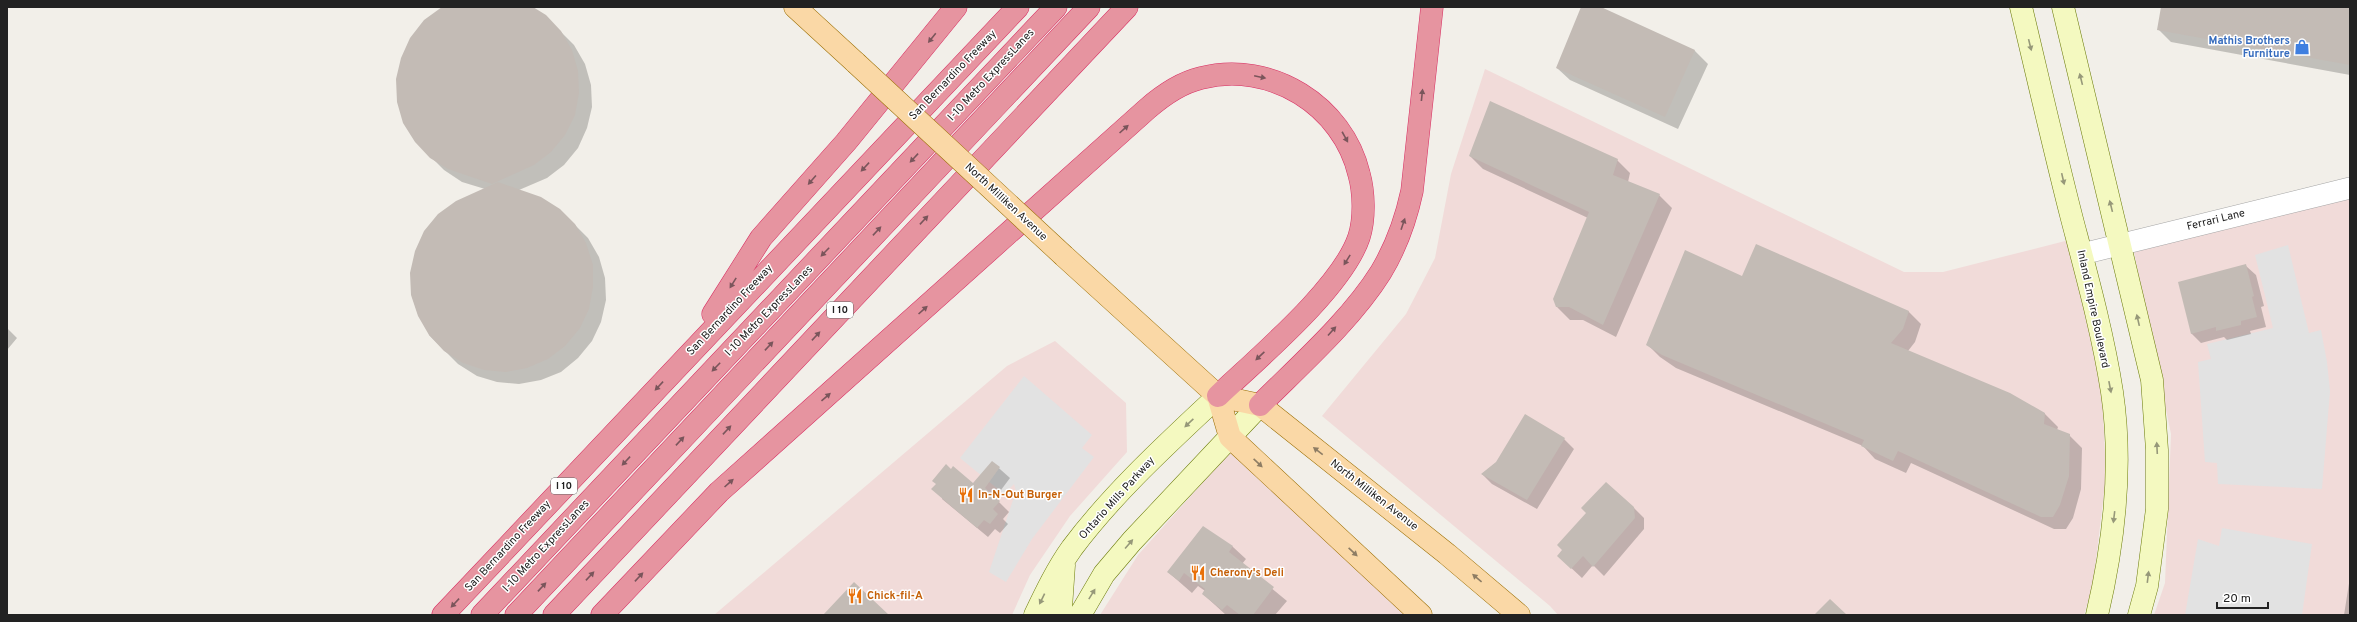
<svg xmlns="http://www.w3.org/2000/svg" width="2357" height="622" viewBox="0 0 2357 622" font-family="Overpass,sans-serif">
  <style>
    .commercial { fill: #f1dbd9 }
    .parking { fill: #e2e2e2 }
    .shadow { fill: #0003 }
    .building { fill: #c3bbb5 }
    .lines { fill: none; stroke-linecap: round; stroke-linejoin: round }
    .tertiary-casing { stroke: #a6a6a6; stroke-width: 22 }
    .secondary-casing { stroke: #6a7a08; stroke-width: 23 }
    .primary-casing { stroke: #9c6f04; stroke-width: 23 }
    .motorway-casing { stroke: #d82e62; stroke-width: 23 }
    .tertiary { stroke: #fff; stroke-width: 21 }
    .secondary { stroke: #f4f9c0; stroke-width: 22 }
    .primary { stroke: #fad8a6; stroke-width: 22 }
    .motorway { stroke: #e694a0; stroke-width: 22 }
    .primary-bridge-casing { stroke: #9c6f04; stroke-width: 23; stroke-linecap: butt }
    .primary-bridge { stroke: #fad8a6; stroke-width: 22 }
    .oneway { fill: #7a555b }
    .oneway2 { fill: #969879 }
    .oneway3 { fill: #8e7d64 }
    .labels { text-anchor: middle; dominant-baseline: central; stroke-width: 3; stroke-linejoin: round; paint-order: stroke }
    .shield { fill: #fff; stroke: #646464; stroke-width: 1 }
    .shield-label { font-size: 10px; font-weight: bold; fill: #222 }
    .shop-label { font-size: 11px; font-weight: bold; fill: #366cbe; stroke: #fff; text-anchor: end }
    .street-label { font-size: 11px; fill: #222; stroke: #fff }
    .food-label { font-size: 11px; font-weight: bold; fill: #c56008; stroke: #fff; text-anchor: start }
  </style>
  <rect width="100%" height="100%" fill="#f2efe9"/>
  <path class="commercial" d="M1485,69L1904,272H1943L2069,240L2101,368L2106,476L2093,585L2084,615H1558L1550,606L1322,416L1406,314L1435,258L1451,174Z
    M2350,197V615H2154L2165,583L2171,434L2133,247Z
    M1055,341L1126,403L1127,452L1070,516L1030,575L1012,615H714L1007,366Z
    M1230,452L1407,615H1100L1138,555Z"/>
  <path class="parking" d="M2288,245L2309,333L2321,330L2327,362L2330,391L2322,489L2218,484L2217,463L2205,462L2198,362L2211,359L2207,344L2273,328L2255,255Z
    M1024,376L1092,435L1082,448L1094,457L1032,539L1006,582L989,572L1016,491L1014,484L1004,494L960,458Z
    M2222,528L2312,544L2302,615H2185L2198,539L2219,546Z"/>
  <path class="shadow" d="M444,7H531L545,16L574,45L585,64L591,85L592,107L587,128L578,148L564,165L547,178L519,190L573,223L588,238L599,257L605,278L606,300L601,322L592,341L578,358L561,372L541,380L519,384L497,382L477,376L458,364L429,335L485,189L462,182L444,170L415,141Z
    M1582,7H1598L1695,51L1708,64L1678,129L1570,80L1557,68Z
    M2162,7H2350V75L2171,42L2158,29Z
    M1470,156L1617,160L1630,173L1628,182L1659,195L1672,208L1616,337L1583,320H1570L1557,307L1588,218L1483,169Z
    M2246,266L2256,275L2264,306L2261,307L2266,327L2250,331L2251,334L2227,340L2224,337L2201,343L2191,333Z
    M1743,278L1908,311L1921,324L1915,342L1908,351L2045,414L2058,427L2057,430L2069,435L2082,448L2081,489L2073,518L2066,529H2054L1911,463L1906,473L1875,459L1863,446L1676,368L1660,357L1647,344Z
    M7,328L17,338L7,350Z
    M1526,416L1564,439L1574,449L1537,509L1492,484L1482,474L1497,462Z
    M992,462L1010,478L995,498L1009,512L1003,519L1008,524L1000,533L995,529L988,537L942,499L951,470L974,485Z
    M1634,508L1644,518V529L1604,576L1593,565L1582,578L1568,565Z
    M1203,527L1233,547L1246,559L1242,564L1287,601L1275,615H1226L1203,594L1205,591L1198,586L1192,593L1168,572Z
    M2350,577V615H2344Z"/>
  <path class="building" d="M442,7H533L546,15L561,31L572,50L578,71L579,93L575,115L565,135L551,152L534,165L492,184L448,169L430,158L415,142L403,123L397,102L396,79L401,58L410,38L424,20Z
    M1581,7H1601L1695,50L1665,117L1556,68Z
    M2161,7H2350V65L2157,30Z
    M1490,101L1618,159L1613,175L1660,194L1603,325L1569,307H1556L1553,299L1589,212L1469,156Z
    M498,182L541,197L560,209L575,224L586,243L593,265V287L589,309L580,328L565,346L548,359L527,368L506,372L484,370L463,363L444,351L429,335L418,316L411,295L410,273L415,251L424,231L438,214L456,201Z
    M1756,244L1909,311L1903,329L1891,343L2010,393L2045,413L2044,424L2070,434L2069,476L2060,505L2053,517H2041L1898,451L1893,461L1861,446L1864,440L1662,355L1646,345L1685,250L1742,276Z
    M2246,264L2254,296L2252,297L2257,317L2241,321V325L2216,331V327L2191,334L2178,282Z
    M1525,414L1565,438L1527,500L1481,474L1496,462Z
    M992,461L1000,467L985,488L1000,501L993,509L998,514L990,524L984,520L977,528L931,489L936,484L932,481L946,464L951,469L953,466L973,483Z
    M1606,482L1634,507L1635,518L1593,567L1583,556L1571,569L1557,556L1562,550L1557,545L1586,513L1581,508Z
    M1203,526L1233,546L1229,552L1274,587L1253,615H1240L1227,605L1222,610L1202,594L1205,589L1184,573L1179,581L1167,572Z
    M854,582L889,615H823Z
    M1830,599L1847,615H1814Z"/>
  <g class="lines">
    <defs>
      <path id="tertiary" d="M2082,254L2350,188"/>
      <path id="secondary" d="M2021,7C2038,78 2054,149 2072,219C2087,276 2103,334 2112,392C2123,466 2114,543 2097,615
        M2063,7L2152,380L2157,450V509L2147,586L2139,615
        M1035,615C1046,592 1057,569 1072,548C1114,492 1167,444 1218,396
        M1058,615L1061,608L1064,565
        M1080,615L1104,574L1132,541L1260,405"/>
      <path id="primary" d="M795,7L856,63
        M1064,256L1218,396L1260,405L1447,554L1519,615
        M1218,396L1230,437L1421,615"/>
      <path id="motorway" d="M713,314L761,238L846,142L956,7
        M1260,405C1300,365 1351,320 1381,272C1396,247 1406,219 1412,191L1432,7
        M443,615L1018,7
        M482,615L1056,7
        M516,615L1089,7
        M554,615L1127,7
        M602,615L719,492L1147,109C1163,95 1180,83 1201,78C1271,60 1343,106 1359,174C1364,192 1365,218 1359,237C1342,288 1258,358 1218,396"/>
    </defs>
    <use href="#tertiary" class="tertiary-casing"/>
    <use href="#secondary" class="secondary-casing"/>
    <use href="#primary" class="primary-casing"/>
    <use href="#motorway" class="motorway-casing"/>
    <use href="#tertiary" class="tertiary"/>
    <use href="#secondary" class="secondary"/>
    <use href="#primary" class="primary"/>
    <use href="#motorway" class="motorway"/>
    <defs>
      <path id="primary-bridge" d="M856,63L1064,256"/>
    </defs>
    <use href="#primary-bridge" class="primary-bridge-casing"/>
    <use href="#primary-bridge" class="primary-bridge"/>
  </g>
  <defs><path id="oneway-solid" d="M-6-.8H1V-3.2L6.5 0L1 3.2V.8H-6Z"/></defs>
  <g class="oneway">
    <use href="#oneway-solid" transform="translate(932 38) rotate(129)"/>
    <use href="#oneway-solid" transform="translate(1260 77) rotate(12)"/>
    <use href="#oneway-solid" transform="translate(1422 95) rotate(-84)"/>
    <use href="#oneway-solid" transform="translate(1124 129) rotate(-42)"/>
    <use href="#oneway-solid" transform="translate(1345 137) rotate(61)"/>
    <use href="#oneway-solid" transform="translate(914 158) rotate(133)"/>
    <use href="#oneway-solid" transform="translate(865 167) rotate(133)"/>
    <use href="#oneway-solid" transform="translate(812 180) rotate(131)"/>
    <use href="#oneway-solid" transform="translate(924 220) rotate(-47)"/>
    <use href="#oneway-solid" transform="translate(1403 224) rotate(-71)"/>
    <use href="#oneway-solid" transform="translate(877 231) rotate(-47)"/>
    <use href="#oneway-solid" transform="translate(825 252) rotate(134)"/>
    <use href="#oneway-solid" transform="translate(1347 260) rotate(122)"/>
    <use href="#oneway-solid" transform="translate(733 283) rotate(122)"/>
    <use href="#oneway-solid" transform="translate(923 310) rotate(-42)"/>
    <use href="#oneway-solid" transform="translate(1332 331) rotate(-48)"/>
    <use href="#oneway-solid" transform="translate(816 336) rotate(-47)"/>
    <use href="#oneway-solid" transform="translate(769 346) rotate(-47)"/>
    <use href="#oneway-solid" transform="translate(1260 356) rotate(137)"/>
    <use href="#oneway-solid" transform="translate(716 367) rotate(134)"/>
    <use href="#oneway-solid" transform="translate(659 386) rotate(133)"/>
    <use href="#oneway-solid" transform="translate(826 397) rotate(-41)"/>
    <use href="#oneway-solid" transform="translate(727 430) rotate(-47)"/>
    <use href="#oneway-solid" transform="translate(680 441) rotate(-47)"/>
    <use href="#oneway-solid" transform="translate(626 461) rotate(133)"/>
    <use href="#oneway-solid" transform="translate(729 483) rotate(-42)"/>
    <use href="#oneway-solid" transform="translate(590 576) rotate(-47)"/>
    <use href="#oneway-solid" transform="translate(639 577) rotate(-47)"/>
    <use href="#oneway-solid" transform="translate(542 587) rotate(-47)"/>
    <use href="#oneway-solid" transform="translate(455 603) rotate(133)"/>
  </g>
  <g class="oneway2">
    <use href="#oneway-solid" transform="translate(2030 45) rotate(76)"/>
    <use href="#oneway-solid" transform="translate(2081 79) rotate(-104)"/>
    <use href="#oneway-solid" transform="translate(2063 179) rotate(77)"/>
    <use href="#oneway-solid" transform="translate(2111 206) rotate(-104)"/>
    <use href="#oneway-solid" transform="translate(2138 320) rotate(-103)"/>
    <use href="#oneway-solid" transform="translate(2110 387) rotate(79)"/>
    <use href="#oneway-solid" transform="translate(1189 423) rotate(137)"/>
    <use href="#oneway-solid" transform="translate(2157 448) rotate(-93)"/>
    <use href="#oneway-solid" transform="translate(2114 517) rotate(97)"/>
    <use href="#oneway-solid" transform="translate(1129 544) rotate(-49)"/>
    <use href="#oneway-solid" transform="translate(2148 577) rotate(-83)"/>
    <use href="#oneway-solid" transform="translate(1092 594) rotate(-58)"/>
    <use href="#oneway-solid" transform="translate(1042 599) rotate(116)"/>
  </g>
  <g class="oneway3">
    <use href="#oneway-solid" transform="translate(1318 451) rotate(-142)"/>
    <use href="#oneway-solid" transform="translate(1258 463) rotate(43)"/>
    <use href="#oneway-solid" transform="translate(1353 552) rotate(43)"/>
    <use href="#oneway-solid" transform="translate(1477 578) rotate(-140)"/>
  </g>
  <defs>
    <symbol id="shop-bare" viewBox="-9 -9 18 18"><path d="M-5-2.5h2.3a2.7 3.5 0 0 1 5.4 0H5L5.5 6h-11ZM-1.5-2.5h3a1.5 2.3 0 0 0-3 0Z" fill="#3f7fe0" stroke="#fff" stroke-width="2.5" paint-order="stroke"/></symbol>
    <symbol id="restaurant-bare" viewBox="-9 -9 18 18"><path d="M-5-6h1v4h1v-4h1v4h1v-4h1v5L-1.5 .5V6h-2V.5L-5-1ZM5-6V6H3V1.5H1.5Q1.5-4 5-6Z" fill="#e8710a" stroke="#fff" stroke-width="2.5" paint-order="stroke"/></symbol>
  </defs>
  <g fill-rule="evenodd">
    <use href="#shop-bare" x="2291" y="36" width="22" height="22"/>
    <use href="#restaurant-bare" x="955" y="484" width="22" height="22"/>
    <use href="#restaurant-bare" x="1187" y="562" width="22" height="22"/>
    <use href="#restaurant-bare" x="844" y="585" width="22" height="22"/>
  </g>
  <g class="labels">
    <g class="shield">
      <rect x="827" y="302" width="26" height="16" rx="3"/>
      <rect x="551" y="478" width="26" height="16" rx="3"/>
    </g>
    <g class="shield-label">
      <text x="840" y="310">I 10</text>
      <text x="564" y="486">I 10</text>
    </g>
    <g class="shop-label">
      <text x="2290" y="41">Mathis Brothers<tspan x="2290" dy="13">Furniture</tspan></text>
    </g>
    <g class="street-label">
      <text transform="translate(953 75) rotate(-46)">San Bernardino Freeway</text>
      <text transform="translate(991 75) rotate(-47)">I-10 Metro ExpressLanes</text>
      <text transform="translate(1006 202) rotate(43)">North Milliken Avenue</text>
      <text transform="translate(2216 220) rotate(-14)">Ferrari Lane</text>
      <text transform="translate(2093 309) rotate(78)">Inland Empire Boulevard</text>
      <text transform="translate(730 310) rotate(-47)">San Bernardino Freeway</text>
      <text transform="translate(769 311) rotate(-46)">I-10 Metro ExpressLanes</text>
      <text transform="translate(1374 495) rotate(38)">North Milliken Avenue</text>
      <text transform="translate(1117 498) rotate(-48)">Ontario Mills Parkway</text>
      <text transform="translate(508 546) rotate(-47)">San Bernardino Freeway</text>
      <text transform="translate(546 546) rotate(-47)">I-10 Metro ExpressLanes</text>
    </g>
    <g class="food-label">
      <text x="978" y="495">In-N-Out Burger</text>
      <text x="1210" y="573">Cherony's Deli</text>
      <text x="867" y="596">Chick-fil-A</text>
    </g>
  </g>
  <rect width="2357" height="622" fill="none" stroke="#222222" stroke-width="16"/>
  <path d="M2217 602v6h51v-6" fill="none" stroke="#222222" stroke-width="2"/>
  <text x="2223" y="602" font-size="12" fill="#222222" stroke="#ffffff" stroke-width="3" paint-order="stroke">20 m</text>
</svg>
